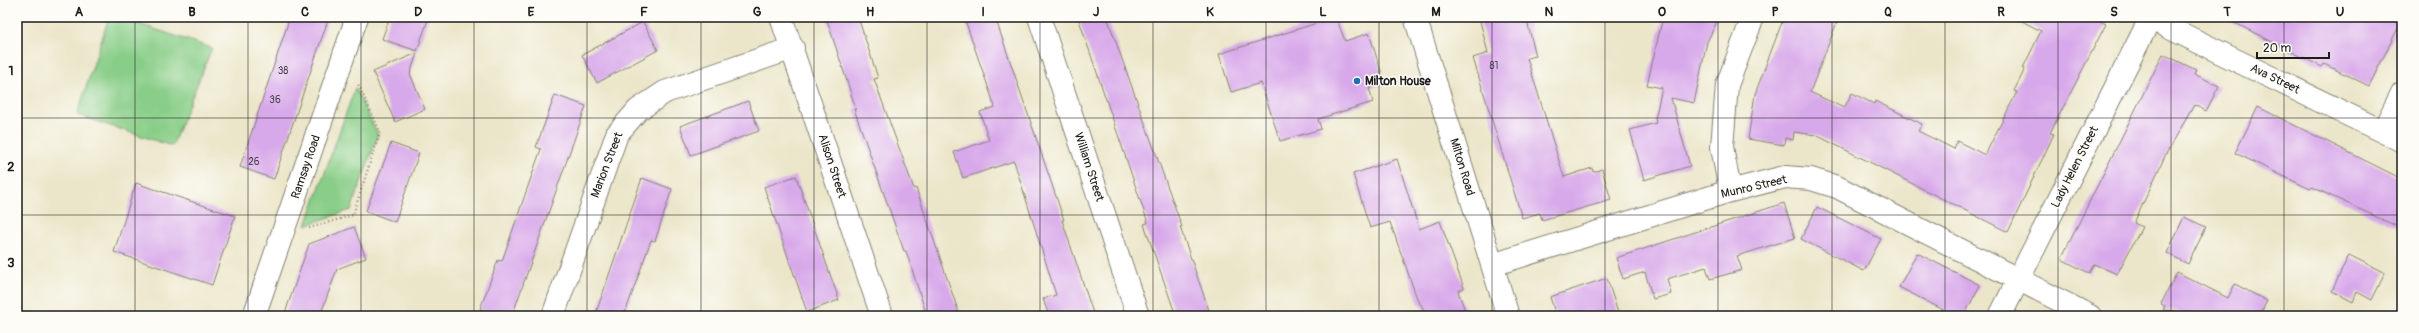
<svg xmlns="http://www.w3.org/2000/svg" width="2419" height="333" viewBox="0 0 2419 333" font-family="Pangolin,sans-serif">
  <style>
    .green { fill: #89ce88; stroke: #527552 }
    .building { fill: #d8a9ea }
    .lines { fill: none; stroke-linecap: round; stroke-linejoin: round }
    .minor-casing { stroke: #848172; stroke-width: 24 }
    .path { stroke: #848172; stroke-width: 2.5; stroke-dasharray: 1 3; stroke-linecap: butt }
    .minor { stroke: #fff; stroke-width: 22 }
    .grid { fill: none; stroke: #1c1c1c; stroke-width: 1; stroke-opacity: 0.55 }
    .poi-dot { fill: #1f6fb2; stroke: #fdfcf7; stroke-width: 1.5 }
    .labels { text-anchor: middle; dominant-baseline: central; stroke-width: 3; stroke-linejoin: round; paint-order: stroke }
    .number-label { font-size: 10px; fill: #4b3f50 }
    .street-label { font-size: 12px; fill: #1c1c1c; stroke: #fdfcf7 }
    .poi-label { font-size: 12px; font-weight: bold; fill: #1c1c1c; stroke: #fdfcf7; text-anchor: start }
    .neatline { fill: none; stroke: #1c1c1c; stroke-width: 1.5 }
    .grid-label { font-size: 13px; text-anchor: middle; font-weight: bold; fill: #1c1c1c }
  </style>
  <rect width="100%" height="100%" fill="#fdfcf7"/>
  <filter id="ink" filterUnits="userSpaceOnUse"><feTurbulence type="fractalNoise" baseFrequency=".025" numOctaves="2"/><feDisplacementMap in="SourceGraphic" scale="8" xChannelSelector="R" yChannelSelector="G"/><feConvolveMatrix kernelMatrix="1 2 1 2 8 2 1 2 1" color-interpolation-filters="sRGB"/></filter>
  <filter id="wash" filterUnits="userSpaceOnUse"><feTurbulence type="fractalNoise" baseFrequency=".012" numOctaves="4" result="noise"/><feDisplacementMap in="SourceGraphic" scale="16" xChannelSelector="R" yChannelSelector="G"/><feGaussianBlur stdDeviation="0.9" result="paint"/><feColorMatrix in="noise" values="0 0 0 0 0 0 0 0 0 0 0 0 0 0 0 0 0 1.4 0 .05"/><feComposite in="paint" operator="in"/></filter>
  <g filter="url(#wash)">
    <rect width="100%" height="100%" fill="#ebe6c9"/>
    <path class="green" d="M109,17H118L212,48L172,146L77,115Z
      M355,88L378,135L351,210L306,225Z"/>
    <g id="blocks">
      <path class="building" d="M290,17H329L274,179L240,167Z
        M390,17H429L417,51L382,39Z
        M826,17H858L878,78L874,79L914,189L916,188L960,316H927L906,251H904L854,109H856Z
        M964,17H995L1064,220H1062L1094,316H1049L1043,299L1056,295L1014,161L963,178L954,152L989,140L980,112L995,107Z
        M1078,17H1107L1182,227H1180L1211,316H1176L1144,224L1148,223Z
        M1336,17L1345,41L1369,33L1385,84L1369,88L1373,102L1318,119L1321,129L1280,141L1261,83L1231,92L1219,54Z
        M1479,17H1526L1536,56L1527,58L1564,177L1592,168L1593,172L1602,169L1611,200L1542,220L1540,213L1522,218L1473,58L1488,53Z
        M1663,17H1719L1707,42L1694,103L1671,98L1690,166L1644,180L1630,130L1656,123L1655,119L1662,88L1647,85Z
        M1784,17H1839L1810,92L1844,108L1852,93L1874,104L1875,101L1922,124L1918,131L1954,149L1957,141L1985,155L2017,92L2014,91L2025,69L2023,68L2041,31L2014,17H2092L2106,24L2050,133L2054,134L2008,232L1816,135L1794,132L1793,140L1785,138L1784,145L1748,139L1755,94Z
        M2223,17H2386L2400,24L2369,86L2324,64L2322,67Z
        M643,22L658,50L597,83L582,55Z
        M417,53L410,74L425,109L395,122L373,72Z
        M2163,54L2196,70L2194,74L2219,86L2206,111L2194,105L2165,156L2134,223L2142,227L2117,274L2094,264L2089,273L2061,259Z
        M555,95L586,106L512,316H498L480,309L498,260L502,261L541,149L536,147Z
        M748,101L759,131L691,155L680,126Z
        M2258,107L2402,179V214L2396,226L2312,187L2310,189L2235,153Z
        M391,143L419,153L395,222L366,211Z
        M1397,159L1419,229L1440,221L1464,288L1458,291L1467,316H1426L1421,304H1419L1390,222L1370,228L1353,174Z
        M796,176L839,300L807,312L764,187Z
        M642,178L672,189L655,241L651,240L624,316H595Z
        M136,183L235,216L212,285L114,252Z
        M1784,203L1795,238L1737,256L1742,270L1710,279L1706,267L1667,279L1671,294L1653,299L1645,272L1623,279L1616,258Z
        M1817,207L1881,239L1864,271L1801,239Z
        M2184,217L2206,227L2188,264L2167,253Z
        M354,227L366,258L337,269L320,316H284L309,244Z
        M1917,253L1980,285L1964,316H1955L1899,287Z
        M2349,255L2385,273L2372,300L2357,292L2353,302L2332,291Z
        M2177,272L2228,298L2235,284L2267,301L2260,315L2263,316H2185L2175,311L2163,310L2165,306L2161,304Z
        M1607,278L1619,316H1556L1550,297Z"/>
    </g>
  </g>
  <g filter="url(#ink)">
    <use href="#blocks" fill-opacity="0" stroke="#848172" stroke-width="1"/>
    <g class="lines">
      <defs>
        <path id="minor" d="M781,17L882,316
          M1039,17L1138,316
          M1415,17L1508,316
          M2147,17L2402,141
          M2383,131L2402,93
          M1730,191L1722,147L1727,85L1753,17
          M1492,265L1730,191L1785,177L1811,179L1837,187L2090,316
          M254,316L357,17
          M553,316L617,134L638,110L665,92L793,48
          M2000,316L2151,17"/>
      </defs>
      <use href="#minor" class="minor-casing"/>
      <path class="path" d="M309,228L353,215L380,132L358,84"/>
      <use href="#minor" class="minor"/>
    </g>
  </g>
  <path class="grid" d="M135,17V316M248,17V316M361,17V316M474,17V316M587,17V316M701,17V316M814,17V316M927,17V316M1040,17V316M1153,17V316M1266,17V316M1379,17V316M1492,17V316M1605,17V316M1718,17V316M1832,17V316M1945,17V316M2058,17V316M2171,17V316M2284,17V316M17,118H2402M17,215H2402"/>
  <circle class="poi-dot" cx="1357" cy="81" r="4"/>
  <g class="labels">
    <g class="number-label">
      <text x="1494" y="66">81</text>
      <text x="283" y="71">38</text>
      <text x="275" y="100">36</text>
      <text x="254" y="162">26</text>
    </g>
    <g class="street-label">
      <text transform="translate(2275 79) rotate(26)">Ava Street</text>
      <text transform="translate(607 165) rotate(-69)">Marion Street</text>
      <text transform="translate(832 166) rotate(72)">Alison Street</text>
      <text transform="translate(306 167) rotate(-71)">Ramsay Road</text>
      <text transform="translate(1089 167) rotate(72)">William Street</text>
      <text transform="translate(1462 167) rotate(73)">Milton Road</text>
      <text transform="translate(2075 167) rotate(-63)">Lady Helen Street</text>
      <text transform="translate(1754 187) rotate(-13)">Munro Street</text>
    </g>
    <g class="poi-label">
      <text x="1365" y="81">Milton House</text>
    </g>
  </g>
  <rect width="2419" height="333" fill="none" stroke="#fdfcf7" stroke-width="44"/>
  <path d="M2257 52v6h72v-6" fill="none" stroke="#1c1c1c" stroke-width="2"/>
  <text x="2263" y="52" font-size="12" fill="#1c1c1c" stroke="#fdfcf7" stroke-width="3" paint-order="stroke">20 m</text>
  <rect x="22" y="22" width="2375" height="289" class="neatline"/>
  <g class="grid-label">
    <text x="79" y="16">A</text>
    <text x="192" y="16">B</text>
    <text x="305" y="16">C</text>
    <text x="418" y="16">D</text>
    <text x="531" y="16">E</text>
    <text x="644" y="16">F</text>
    <text x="757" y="16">G</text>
    <text x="870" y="16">H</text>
    <text x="983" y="16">I</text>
    <text x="1096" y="16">J</text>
    <text x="1210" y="16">K</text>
    <text x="1323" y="16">L</text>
    <text x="1436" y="16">M</text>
    <text x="1549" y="16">N</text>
    <text x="1662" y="16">O</text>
    <text x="1775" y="16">P</text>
    <text x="1888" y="16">Q</text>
    <text x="2001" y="16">R</text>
    <text x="2114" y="16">S</text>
    <text x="2227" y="16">T</text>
    <text x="2340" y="16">U</text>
    <text x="11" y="75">1</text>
    <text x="11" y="171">2</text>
    <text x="11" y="267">3</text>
  </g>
</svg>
